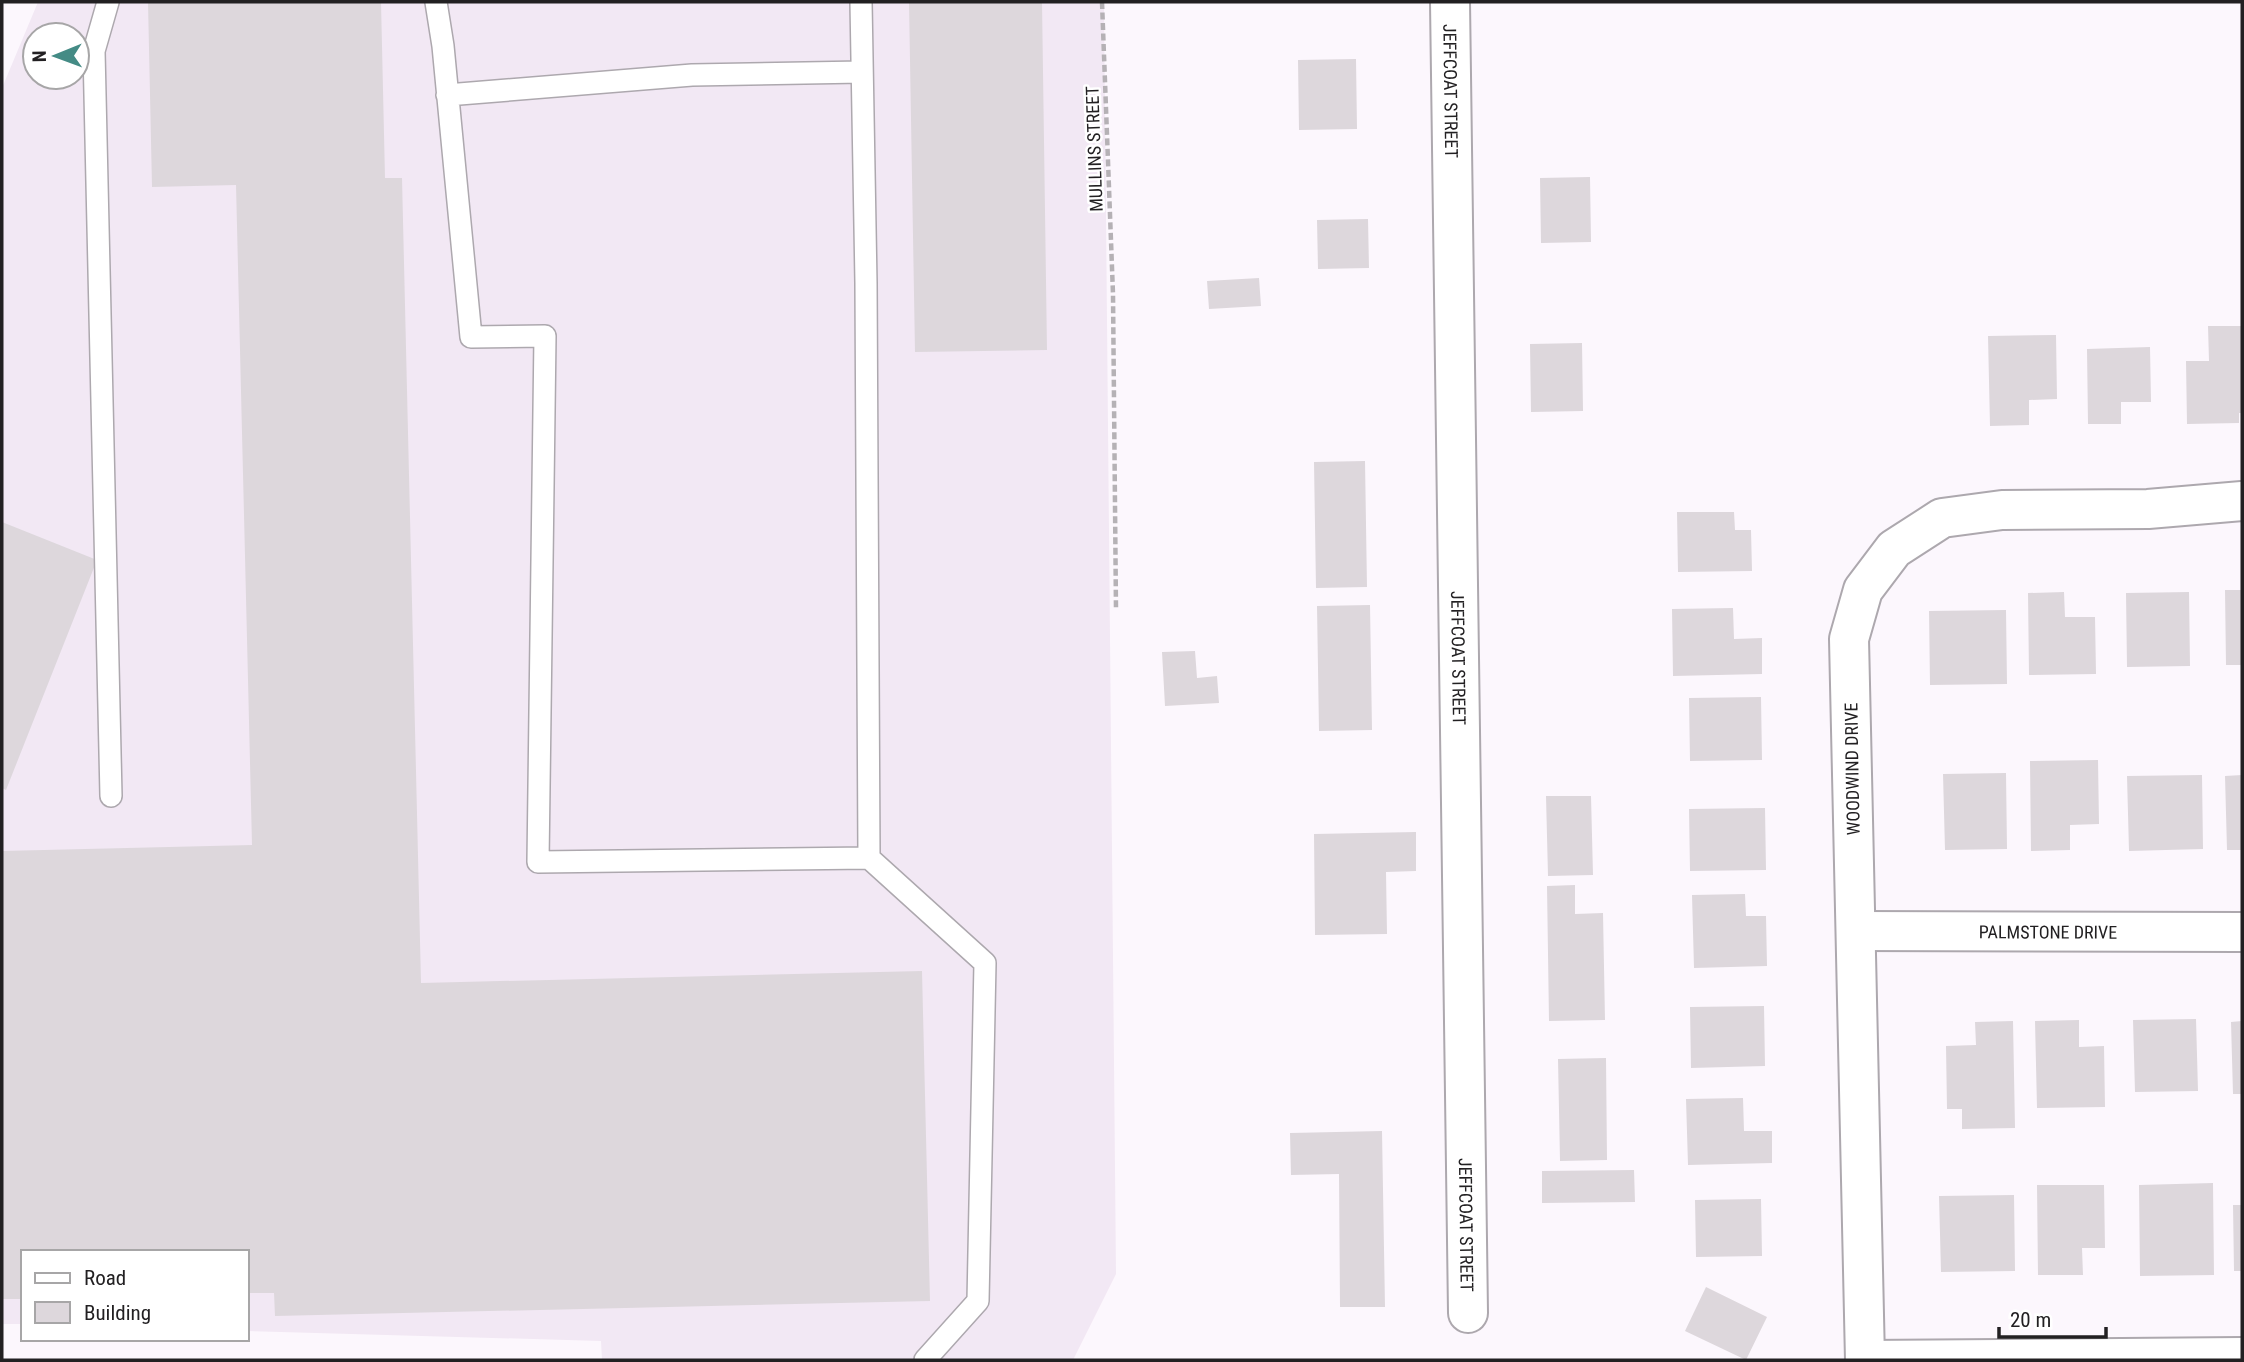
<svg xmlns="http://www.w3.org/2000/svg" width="2244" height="1362" viewBox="0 0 2244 1362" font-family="'Roboto Condensed',sans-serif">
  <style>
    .built { fill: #f2e8f4; fill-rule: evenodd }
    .building { fill: #ddd7dc }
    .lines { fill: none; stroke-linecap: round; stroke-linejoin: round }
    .service-casing { stroke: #ada8ae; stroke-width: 24 }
    .minor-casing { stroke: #ada8ae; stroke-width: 42 }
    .path { stroke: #b5b1b5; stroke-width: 4.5; stroke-dasharray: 7 3.5; stroke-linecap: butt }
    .service { stroke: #fff; stroke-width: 21 }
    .minor { stroke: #fff; stroke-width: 38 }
    .labels { text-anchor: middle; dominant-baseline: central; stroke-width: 5; stroke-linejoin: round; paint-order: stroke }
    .street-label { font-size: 18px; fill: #222022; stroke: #fff }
  </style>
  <rect width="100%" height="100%" fill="#fcf7fd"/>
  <path class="built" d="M38,2H1104L1116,1274L1073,1360H602L601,1341L247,1331V1252H23V1324H2V88ZM35,35H77V77H35Z"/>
  <path class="building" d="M148,2H381L385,178H402L421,983L922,971L930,1301L275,1316L274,1293H247V1252H23V1299H2V851L252,845L236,185L152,187Z
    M909,2H1042L1047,350L915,352Z
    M1356,59L1357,129L1299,130L1298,60Z
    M1590,177L1591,242L1541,243L1540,178Z
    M1368,219L1369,268L1318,269L1317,220Z
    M1259,278L1261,306L1209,309L1207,281Z
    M2208,326H2242V413H2239V423L2187,424L2186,361H2209Z
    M2056,335L2057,399L2029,400V425L1990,426L1988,336Z
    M1582,343L1583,411L1531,412L1530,344Z
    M2150,347L2151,402H2121V424H2088L2087,349Z
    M1365,461L1367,587L1316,588L1314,462Z
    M1677,512H1734L1735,530H1751L1752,571L1678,572Z
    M2,522L97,560L6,790L2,788Z
    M2225,590H2242V665H2226Z
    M2064,592L2065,617H2095L2096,674L2029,675L2028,593Z
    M2189,592L2190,666L2127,667L2126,593Z
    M1370,605L1372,730L1319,731L1317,606Z
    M1733,608L1734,639L1762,638V674L1673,676L1672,609Z
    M2006,610L2007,684L1930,685L1929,611Z
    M1195,651L1197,678L1217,676L1219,703L1165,706L1162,652Z
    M1761,697L1762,760L1690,761L1689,698Z
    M2098,760L2099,824L2070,825V850L2031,851L2030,761Z
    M2006,773L2007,849L1945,850L1943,774Z
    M2202,775L2203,849L2129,851L2127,776Z
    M2242,775V850H2227L2225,776Z
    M1546,796H1591L1593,875L1548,876Z
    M1765,808L1766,870L1690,871L1689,809Z
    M1416,832V871L1386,872L1387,934L1315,935L1314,834Z
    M1575,885V914L1603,913L1605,1020L1549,1021L1547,886Z
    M1745,894L1746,916H1766L1767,966L1694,968L1692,895Z
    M1764,1006L1765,1066L1691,1068L1690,1007Z
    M2196,1019L2198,1091L2135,1092L2133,1020Z
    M2079,1020V1047L2104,1046L2105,1107L2037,1108L2035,1021Z
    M2013,1021L2015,1128L1962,1129V1109H1947L1946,1046L1976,1045L1975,1022Z
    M2242,1021V1094H2233L2231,1022Z
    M1606,1058L1607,1160L1560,1161L1558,1059Z
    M1743,1098L1744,1131H1772V1163L1688,1165L1686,1099Z
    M1382,1131L1385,1307H1340L1339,1174L1291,1175L1290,1133Z
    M1634,1170L1635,1202L1542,1203V1171Z
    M2213,1183L2214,1275L2140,1276L2139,1185Z
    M2037,1185H2104L2105,1248H2082L2083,1275H2038Z
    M2014,1195L2015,1271L1941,1272L1939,1196Z
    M1761,1199L1762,1256L1696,1257L1695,1200Z
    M2233,1205H2242V1271H2234Z
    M1706,1287L1767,1317L1746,1360L1685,1331Z"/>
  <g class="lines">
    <defs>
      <path id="service" d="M108,2L94,51L111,796
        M436,2L443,46L471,337L545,336L538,862L869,858
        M861,2L866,283L869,858L985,963L978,1301L925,1360
        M447,95L692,75L862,72"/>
      <g id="minor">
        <path id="s1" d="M1450,2L1468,1313"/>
        <path id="s2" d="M1856,931L2242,932"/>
        <path d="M1865,1360L1849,639L1863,590L1894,549L1942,518L2002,510L2148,509L2242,501"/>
        <path d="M1865,1360L2242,1357"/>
      </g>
    </defs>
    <use href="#service" class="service-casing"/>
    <use href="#minor" class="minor-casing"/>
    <path class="path" d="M1102,2L1113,294L1116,610"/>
    <use href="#service" class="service"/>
    <use href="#minor" class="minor"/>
  </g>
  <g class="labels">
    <g class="street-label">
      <text stroke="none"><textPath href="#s1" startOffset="89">JEFFCOAT STREET</textPath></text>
      <text transform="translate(1094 149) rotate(-92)">MULLINS STREET</text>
      <text stroke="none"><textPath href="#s1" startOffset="656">JEFFCOAT STREET</textPath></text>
      <text transform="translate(1852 769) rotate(-91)">WOODWIND DRIVE</text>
      <text stroke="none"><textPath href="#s2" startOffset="192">PALMSTONE DRIVE</textPath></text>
      <text stroke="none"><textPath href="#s1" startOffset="1223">JEFFCOAT STREET</textPath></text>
    </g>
  </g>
  <rect width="2244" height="1362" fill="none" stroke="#222022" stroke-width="7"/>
  <rect x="21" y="1250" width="228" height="91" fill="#ffffff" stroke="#a7a6a7" stroke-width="2"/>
  <rect x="35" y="1273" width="35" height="10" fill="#ffffff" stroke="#a7a6a7" stroke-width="2"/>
  <text x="84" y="1285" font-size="21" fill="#222022">Road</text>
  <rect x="35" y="1302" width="35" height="21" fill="#ddd7dc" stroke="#a7a6a7" stroke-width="2"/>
  <text x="84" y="1320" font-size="21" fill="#222022">Building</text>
  <g transform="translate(56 56) rotate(269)"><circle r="33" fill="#ffffff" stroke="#a7a6a7" stroke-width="2"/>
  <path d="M0-5L12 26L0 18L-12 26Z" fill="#448b85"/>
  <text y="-10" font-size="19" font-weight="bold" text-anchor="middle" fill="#222022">N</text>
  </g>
  <path d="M1999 1327v10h107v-10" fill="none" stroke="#222022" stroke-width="3.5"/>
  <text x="2010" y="1327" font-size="21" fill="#222022" stroke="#ffffff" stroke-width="5" paint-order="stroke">20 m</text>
</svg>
